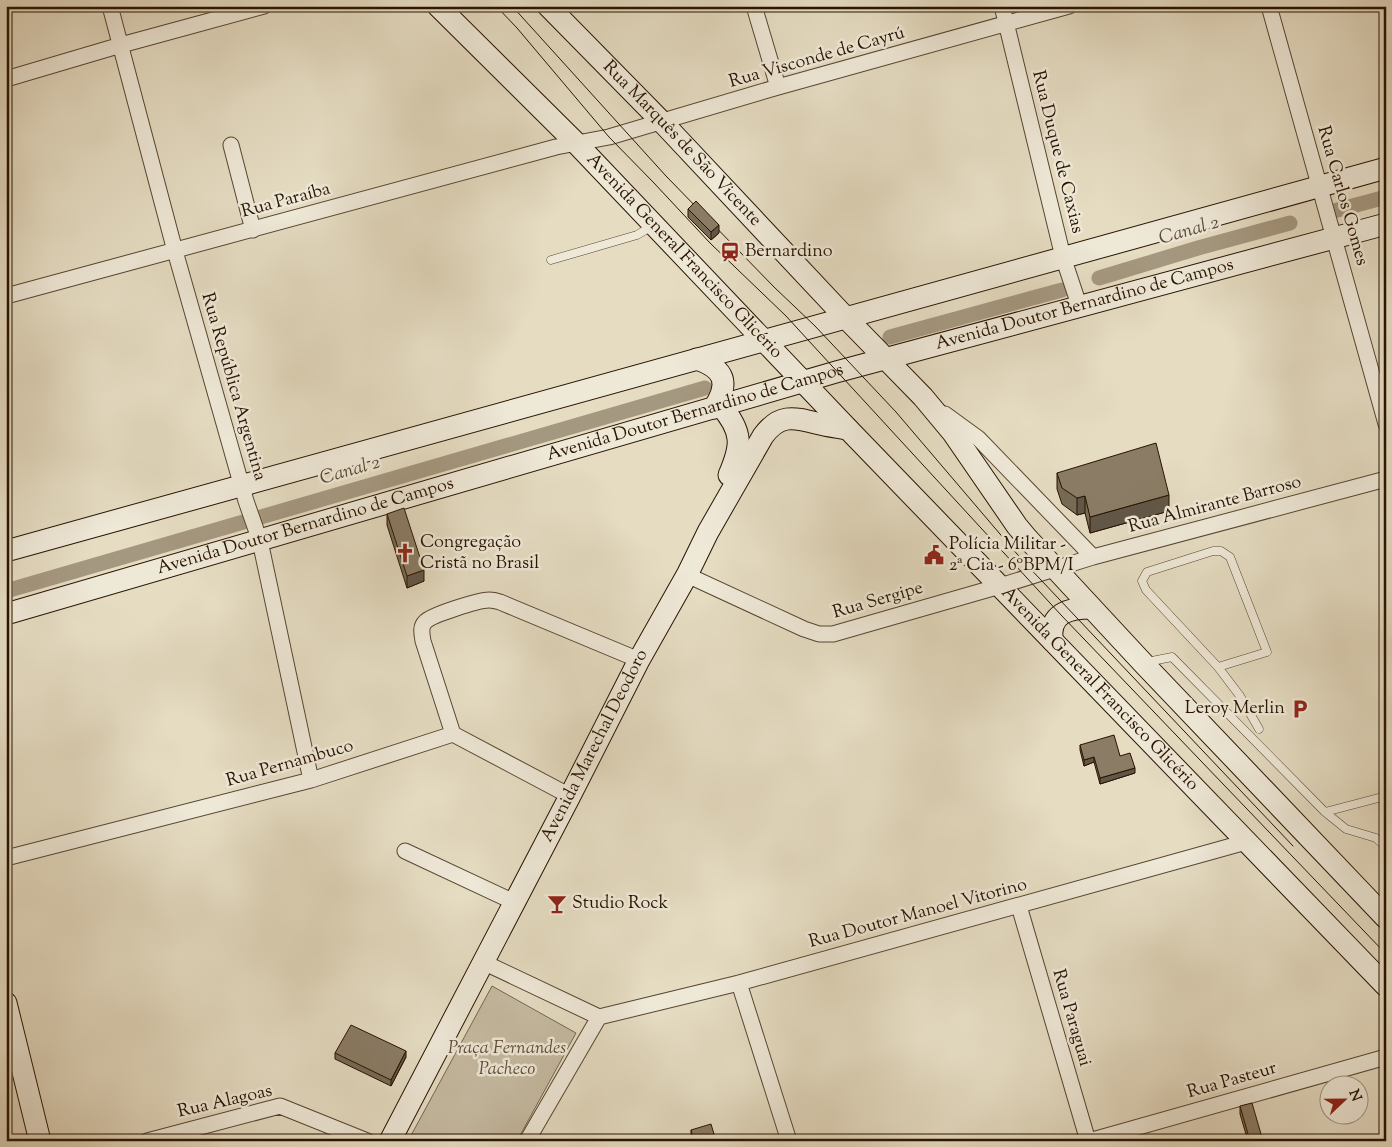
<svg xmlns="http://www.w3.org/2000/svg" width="1392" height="1147" viewBox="0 0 1392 1147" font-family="'Sorts Mill Goudy',serif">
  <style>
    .green { fill: #c5baa1; stroke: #766651 }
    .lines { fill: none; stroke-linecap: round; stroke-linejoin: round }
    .canal { stroke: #a59880; stroke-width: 15 }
    .lane-casing { stroke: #574531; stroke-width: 9 }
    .street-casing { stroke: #574531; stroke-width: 17 }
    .secondary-casing { stroke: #281301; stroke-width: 23 }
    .lane { stroke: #eee8d7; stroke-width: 8 }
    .street { stroke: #eee8d7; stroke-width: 15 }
    .secondary { stroke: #eee8d7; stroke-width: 21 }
    .tram { stroke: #281301; stroke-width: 1 }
    .wall { fill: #776b57; stroke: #281301 }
    .shaded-wall { fill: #615747; stroke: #281301 }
    .building { fill: #8a7c65; stroke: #281301 }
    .labels { text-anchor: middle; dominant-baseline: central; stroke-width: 5; stroke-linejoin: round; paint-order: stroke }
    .street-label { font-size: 18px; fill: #281301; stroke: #eee8d7 }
    .poi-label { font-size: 18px; fill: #281301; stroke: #eee8d7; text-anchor: start }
    .park-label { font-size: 18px; font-style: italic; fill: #5f4d39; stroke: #eee8d7 }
    .water-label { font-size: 19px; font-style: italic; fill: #5a4834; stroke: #eee8d7 }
  </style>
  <rect width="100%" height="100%" fill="#e5dcc2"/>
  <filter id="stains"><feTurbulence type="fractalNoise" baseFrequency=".004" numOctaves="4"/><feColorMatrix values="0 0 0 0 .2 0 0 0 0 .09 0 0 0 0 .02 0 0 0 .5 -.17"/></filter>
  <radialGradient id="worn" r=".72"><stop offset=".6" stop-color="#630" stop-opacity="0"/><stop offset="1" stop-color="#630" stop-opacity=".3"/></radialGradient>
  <path class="green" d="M492,986L576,1033L517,1141H408Z"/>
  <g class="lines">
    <path class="canal" d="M1330,212L1386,197
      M1099,278L1198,248L1290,223
      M890,337L1062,290
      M6,591L705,388"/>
    <defs>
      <path id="lane" d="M551,260L637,235L652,226
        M1147,662L1172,657L1325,812L1346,829L1376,838L1386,847
        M1218,667L1267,652L1230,557L1221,551H1213L1147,572L1142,581L1146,590L1218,667L1240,696L1259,729
        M1325,812L1386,796"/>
      <path id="street" d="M110,6L175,251L246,501L260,541L311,780
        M754,6L778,87
        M1002,6L1063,257L1079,305
        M1269,6L1386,424
        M6,79L121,45L264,6
        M231,145L253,230
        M6,296L556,147L609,137L778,87L1069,6
        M945,414L978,438L1093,557
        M687,575L804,629L819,634H833L1000,586L1093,557L1386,479
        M453,734L423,641C422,634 420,627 425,622C431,615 479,600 489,600C493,600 497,601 500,602L639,660
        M405,851L514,902
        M6,858L311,780L453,734L570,796
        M1019,906L1088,1141
        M483,962L599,1017L527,1141
        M739,983L789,1141
        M599,1017L739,983L1246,842
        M147,1141L280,1106L367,1141
        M1089,1141L1386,1057"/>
      <g id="secondary">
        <path id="s1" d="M438,6L576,143L848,429L1386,986"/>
        <path id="s2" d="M548,6L662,122L846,318L923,397L953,433L1017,526L1027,538L1143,663L1386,918"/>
        <path d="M697,359C725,369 730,383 714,408"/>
        <path d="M721,406C743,432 742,445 729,475"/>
        <path d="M6,551L1386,168"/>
        <path id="s3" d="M6,614L836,372L1386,224"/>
        <path d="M1052,640C1049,613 1069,608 1091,608"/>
        <path d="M6,1003L40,1141"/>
        <path id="s4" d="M390,1141L570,796L639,660L687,575L708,532L763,436C779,414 793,417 816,423C827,426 837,427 848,429"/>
      </g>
    </defs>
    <use href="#lane" class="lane-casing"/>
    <use href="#street" class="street-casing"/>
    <use href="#secondary" class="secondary-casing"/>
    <use href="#lane" class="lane"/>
    <use href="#street" class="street"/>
    <use href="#secondary" class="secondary"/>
    <path class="tram" d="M496,6L517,28L609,137L654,183L710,243L786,316L1061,615L1386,954
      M512,6L666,176L774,287L815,326L896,412L1023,561L1293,846"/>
  </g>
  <path class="wall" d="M688,209L719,233L711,240L688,217Z
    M1057,473L1169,511L1090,533L1085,513L1077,515L1062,504L1057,489Z
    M387,514L424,581L407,588L387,525Z
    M1080,745L1120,756L1135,773L1100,784L1094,762L1084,766L1080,750Z
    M335,1053L406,1057L391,1086L335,1059Z
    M1240,1106L1263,1141H1248L1240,1114Z
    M691,1130L716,1141H693L691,1135Z"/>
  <path class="shaded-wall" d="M719,225V233L711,240V232Z
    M1169,495V511L1090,533V517Z
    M1085,496V513L1077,515V498Z
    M424,570V581L407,588V576Z
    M1094,757V762L1084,766V760Z
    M1135,768V773L1100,784V778Z
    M406,1051V1057L391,1086V1080Z"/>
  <path class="building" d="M696,201L719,225L711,232L688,209Z
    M1156,443L1169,495L1090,517L1085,496L1077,498L1062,488L1057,473Z
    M404,508L424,570L407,576L387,514Z
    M1114,735L1120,756L1130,753L1135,768L1100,778L1094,757L1084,760L1080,745Z
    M351,1025L406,1051L391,1080L335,1053Z
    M1252,1103L1263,1141H1250L1240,1106Z
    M711,1124L716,1141H694L691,1130Z"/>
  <defs>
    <symbol id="station-bare" viewBox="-9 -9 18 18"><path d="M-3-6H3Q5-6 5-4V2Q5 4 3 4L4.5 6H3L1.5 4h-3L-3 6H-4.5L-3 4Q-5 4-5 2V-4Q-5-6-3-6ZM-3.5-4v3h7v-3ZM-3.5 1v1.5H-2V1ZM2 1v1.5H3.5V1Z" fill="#8f2418" stroke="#eee8d7" stroke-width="2.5" paint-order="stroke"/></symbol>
    <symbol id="church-bare" viewBox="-9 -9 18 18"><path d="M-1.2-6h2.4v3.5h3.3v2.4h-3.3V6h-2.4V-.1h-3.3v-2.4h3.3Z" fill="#8f2418" stroke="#eee8d7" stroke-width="2.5" paint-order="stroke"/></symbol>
    <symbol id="civic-bare" viewBox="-9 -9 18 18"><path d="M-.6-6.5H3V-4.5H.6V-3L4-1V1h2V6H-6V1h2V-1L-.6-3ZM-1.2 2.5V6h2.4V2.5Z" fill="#8f2418" stroke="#eee8d7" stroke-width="2.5" paint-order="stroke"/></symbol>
    <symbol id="parking-bare" viewBox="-9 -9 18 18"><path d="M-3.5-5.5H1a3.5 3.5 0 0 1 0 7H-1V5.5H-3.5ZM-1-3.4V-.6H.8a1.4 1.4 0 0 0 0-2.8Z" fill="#8f2418" stroke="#eee8d7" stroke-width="2.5" paint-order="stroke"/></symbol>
    <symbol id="bar-bare" viewBox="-9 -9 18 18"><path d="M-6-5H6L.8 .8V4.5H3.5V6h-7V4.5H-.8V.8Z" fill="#8f2418" stroke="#eee8d7" stroke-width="2.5" paint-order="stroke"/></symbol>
  </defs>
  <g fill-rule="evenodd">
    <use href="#station-bare" x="716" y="238" width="28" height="28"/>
    <use href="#church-bare" x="391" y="539" width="28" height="28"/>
    <use href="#civic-bare" x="920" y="541" width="28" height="28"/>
    <use href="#parking-bare" x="1286" y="695" width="28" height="28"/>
    <use href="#bar-bare" x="543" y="890" width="28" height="28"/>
  </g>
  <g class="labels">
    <g class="street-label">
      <text transform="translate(817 58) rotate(-16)">Rua Visconde de Cayrú</text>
      <text stroke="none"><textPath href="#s2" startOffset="192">Rua Marquês de São Vicente</textPath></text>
      <text transform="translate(1057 152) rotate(76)">Rua Duque de Caxias</text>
      <text transform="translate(1342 196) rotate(74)">Rua Carlos Gomes</text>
      <text transform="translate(286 201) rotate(-15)">Rua Paraíba</text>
      <text stroke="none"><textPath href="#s1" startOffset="351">Avenida General Francisco Glicério</textPath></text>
      <text stroke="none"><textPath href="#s3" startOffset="1122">Avenida Doutor Bernardino de Campos</textPath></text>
      <text transform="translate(233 387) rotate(74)">Rua República Argentina</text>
      <text stroke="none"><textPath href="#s3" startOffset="718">Avenida Doutor Bernardino de Campos</textPath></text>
      <text transform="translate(1215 505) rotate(-15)">Rua Almirante Barroso</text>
      <text stroke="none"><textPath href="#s3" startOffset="312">Avenida Doutor Bernardino de Campos</textPath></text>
      <text transform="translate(878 601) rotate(-16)">Rua Sergipe</text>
      <text stroke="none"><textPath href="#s1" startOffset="951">Avenida General Francisco Glicério</textPath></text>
      <text stroke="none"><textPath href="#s4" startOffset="445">Avenida Marechal Deodoro</textPath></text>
      <text transform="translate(290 764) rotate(-16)">Rua Pernambuco</text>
      <text transform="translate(918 914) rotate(-15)">Rua Doutor Manoel Vitorino</text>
      <text transform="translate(1071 1018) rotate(74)">Rua Paraguai</text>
      <text transform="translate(1232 1081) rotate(-16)">Rua Pasteur</text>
      <text transform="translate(225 1102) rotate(-13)">Rua Alagoas</text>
    </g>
    <g class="poi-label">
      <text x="745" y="252">Bernardino</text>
      <text x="420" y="543">Congregação<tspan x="420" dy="21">Cristã no Brasil</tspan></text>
      <text x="949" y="545">Polícia Militar -<tspan x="949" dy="21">2ª Cia - 6ºBPM/I</tspan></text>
      <text x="1285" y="709" text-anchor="end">Leroy Merlin</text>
      <text x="572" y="904">Studio Rock</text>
    </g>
    <g class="park-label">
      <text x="507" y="1049">Praça Fernandes<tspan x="507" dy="21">Pacheco</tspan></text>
    </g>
    <g class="water-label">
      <text transform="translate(1189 231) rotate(-16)">Canal 2</text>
      <text transform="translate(350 471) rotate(-16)">Canal 2</text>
    </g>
  </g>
  <rect width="1392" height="1147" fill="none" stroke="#e5dcc2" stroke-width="25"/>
  <rect x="8" y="8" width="1377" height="1132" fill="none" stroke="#281301" stroke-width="2.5"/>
  <rect x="12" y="12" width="1367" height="1122" fill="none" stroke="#281301"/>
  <g transform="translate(1344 1100) rotate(68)"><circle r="24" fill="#eee8d7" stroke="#9f9381"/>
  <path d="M0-4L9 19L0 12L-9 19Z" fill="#8f2418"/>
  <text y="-8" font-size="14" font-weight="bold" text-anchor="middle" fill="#281301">N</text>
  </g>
  <rect width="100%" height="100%" filter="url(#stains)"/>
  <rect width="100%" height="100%" fill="url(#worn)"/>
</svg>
